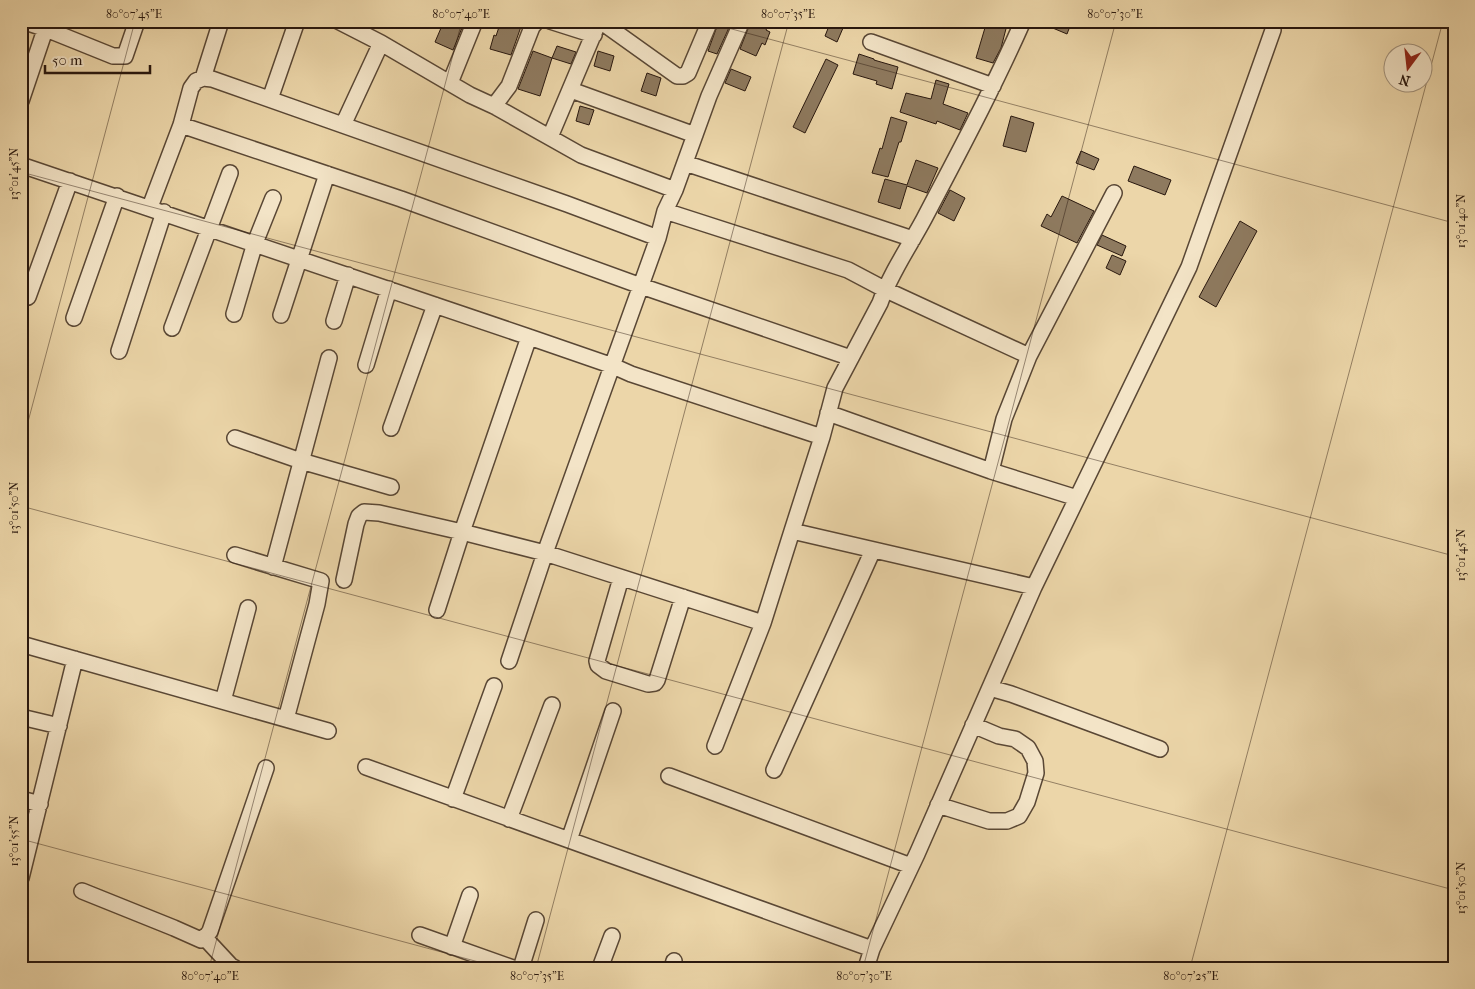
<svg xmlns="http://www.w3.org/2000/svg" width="1475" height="989" viewBox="0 0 1475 989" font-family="'IM FELL French Canon',serif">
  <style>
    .building { fill: #8e7a5f; stroke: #28170e }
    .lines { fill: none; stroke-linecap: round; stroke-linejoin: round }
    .minor-casing { stroke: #594735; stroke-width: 18 }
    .minor { stroke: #f3e4c7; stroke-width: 15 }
    .ticks { fill: none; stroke: #28170e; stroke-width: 1; stroke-opacity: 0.45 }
    .neatline { fill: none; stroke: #28170e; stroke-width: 2 }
    .ticks-label { font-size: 12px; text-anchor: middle; fill: #28170e }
  </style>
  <rect width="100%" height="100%" fill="#ecd6a9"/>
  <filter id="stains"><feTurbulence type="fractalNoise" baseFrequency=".004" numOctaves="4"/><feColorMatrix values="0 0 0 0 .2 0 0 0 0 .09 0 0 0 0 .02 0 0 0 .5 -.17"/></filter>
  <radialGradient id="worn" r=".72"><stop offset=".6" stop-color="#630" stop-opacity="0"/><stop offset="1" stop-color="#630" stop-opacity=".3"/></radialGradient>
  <path class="building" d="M444,21H460L464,23L453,50L435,42Z
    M501,21H523L511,55L490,49L494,35L496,36Z
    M719,21H732L717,54L708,51Z
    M751,21H770L766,30L770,32L765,45L762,43L756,56L740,49Z
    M831,21H846L837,42L825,36Z
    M987,21H1008L1001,48L993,63L976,58Z
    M1036,21H1072L1067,34Z
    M557,46L576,52L571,64L552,58Z
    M533,51L552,58L540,96L518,89Z
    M598,51L614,56L610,71L594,66Z
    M859,54L874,59V60L898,67L892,89L876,84L877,81L853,74Z
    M826,59L838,65L805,133L793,127Z
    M731,69L751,77L745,91L725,83Z
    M647,73L661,78L656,96L641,91Z
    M936,80L949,84L943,104L968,113L960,130L937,121L936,124L900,112L906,93L931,99Z
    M580,106L594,110L589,125L576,121Z
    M1011,116L1034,123L1026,152L1003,146Z
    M891,117L907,122L901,142H899L888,177L872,173L880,148L882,149Z
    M1081,151L1099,159L1094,170L1076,163Z
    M916,160L938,168L927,193L907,186L900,209L878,202L885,179L907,185Z
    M1134,166L1171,180L1165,195L1128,181Z
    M950,190L965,198L954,221L938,213Z
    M1062,196L1094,211L1077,243L1041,226L1047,214L1051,217Z
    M1240,221L1257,231L1216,307L1199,297Z
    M1102,235L1126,246L1122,256L1097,245Z
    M1112,255L1126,261L1120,275L1106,268Z"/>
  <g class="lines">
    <defs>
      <path id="minor" d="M22,21L46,29L113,56H125L137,21
        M338,21L381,43L470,95L494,106L581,155L675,190
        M550,21L594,35
        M600,21L677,76H683L688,73L710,21
        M871,42L993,86
        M203,78L221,21
        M450,83L475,21
        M571,90L695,135
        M270,99L297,21
        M21,101L48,21
        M494,106L509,86L532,27L537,21
        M181,125L401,199L641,286L851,358
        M343,125L381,43
        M550,137L599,21
        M685,163L913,239
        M21,165L529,337L613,366L631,374L822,437L792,531L1034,587L917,854L872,949L866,968
        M150,207L181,125L191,88L196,81L203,78L212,79L567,204L658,238
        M665,211L848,270L884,289L1029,356
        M28,297L70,181
        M234,314L255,243L273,198
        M281,315L327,174
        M74,318L117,196
        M334,321L348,275
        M172,328L230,173
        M119,351L164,212
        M366,365L389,289
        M828,413L991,471L1077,498
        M391,428L435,305
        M822,437L835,388L880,303C890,274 909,247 924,219C958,154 993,89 1023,21
        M235,438L301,461L391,487
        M991,471L1004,419L1029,356L1114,193
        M235,555L321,581L317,604L286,719
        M273,567L329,358
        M621,578L597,661L598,665L606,671L648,684L655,683L657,680L683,597
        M344,580L356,524L359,516L364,512L379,513L462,532L545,553L763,623
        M1034,587L1189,267L1273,30
        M437,610L462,532L529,337
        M21,644L328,731
        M509,661L545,553L658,238L665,211L675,190L709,96L742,21
        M990,688L1011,694L1160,749
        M223,701L248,608
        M21,717L59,726
        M715,746L763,623L792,531
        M366,767L872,949
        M774,770L873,550
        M669,776L911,866
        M21,799L40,804
        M453,799L494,686
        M938,805L989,821H1007L1019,816L1027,802L1036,773L1035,761L1028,748L1015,739L999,736L973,725
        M509,819L552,705
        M569,840L613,711
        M21,878L75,659
        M82,891L174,928L201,940L206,937L210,931L266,768
        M420,935L513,968
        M204,937L231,966L235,968
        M452,947L470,895
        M521,968L536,920
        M600,968L612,936
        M672,968L674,961"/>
    </defs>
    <use href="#minor" class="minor-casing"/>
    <use href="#minor" class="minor"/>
  </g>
  <path class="ticks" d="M702,21L1454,223M21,172L1454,556M21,448L135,21M21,506L1454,890M21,839L501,968M209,968L462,21M536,968L789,21M863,968L1116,21M1190,968L1443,21"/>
  <rect width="1475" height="989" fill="none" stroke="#ecd6a9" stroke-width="55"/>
  <g transform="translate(1408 68) rotate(195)"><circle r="24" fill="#f3e4c7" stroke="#a2927d"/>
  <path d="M0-4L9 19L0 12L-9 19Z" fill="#8f2418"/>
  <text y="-8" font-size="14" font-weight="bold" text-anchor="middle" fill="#28170e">N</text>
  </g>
  <path d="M45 65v8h105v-8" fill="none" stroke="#28170e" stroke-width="2.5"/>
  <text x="52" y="65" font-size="15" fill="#28170e" stroke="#f3e4c7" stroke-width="4" paint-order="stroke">50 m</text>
  <rect x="28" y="28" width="1420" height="934" class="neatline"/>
  <g class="ticks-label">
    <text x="134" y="18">80°07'45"E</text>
    <text x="461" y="18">80°07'40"E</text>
    <text x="788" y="18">80°07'35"E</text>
    <text x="1115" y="18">80°07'30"E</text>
    <text transform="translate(14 174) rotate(-90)" y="4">13°01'45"N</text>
    <text transform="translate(1461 221) rotate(-90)" y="4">13°01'40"N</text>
    <text transform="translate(14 508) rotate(-90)" y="4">13°01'50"N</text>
    <text transform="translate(1461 555) rotate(-90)" y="4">13°01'45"N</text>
    <text transform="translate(14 841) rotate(-90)" y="4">13°01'55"N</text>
    <text transform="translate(1461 888) rotate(-90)" y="4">13°01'50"N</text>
    <text x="210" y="980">80°07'40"E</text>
    <text x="537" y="980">80°07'35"E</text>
    <text x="864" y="980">80°07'30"E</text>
    <text x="1191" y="980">80°07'25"E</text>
  </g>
  <rect width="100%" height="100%" filter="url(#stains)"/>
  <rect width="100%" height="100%" fill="url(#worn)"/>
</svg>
